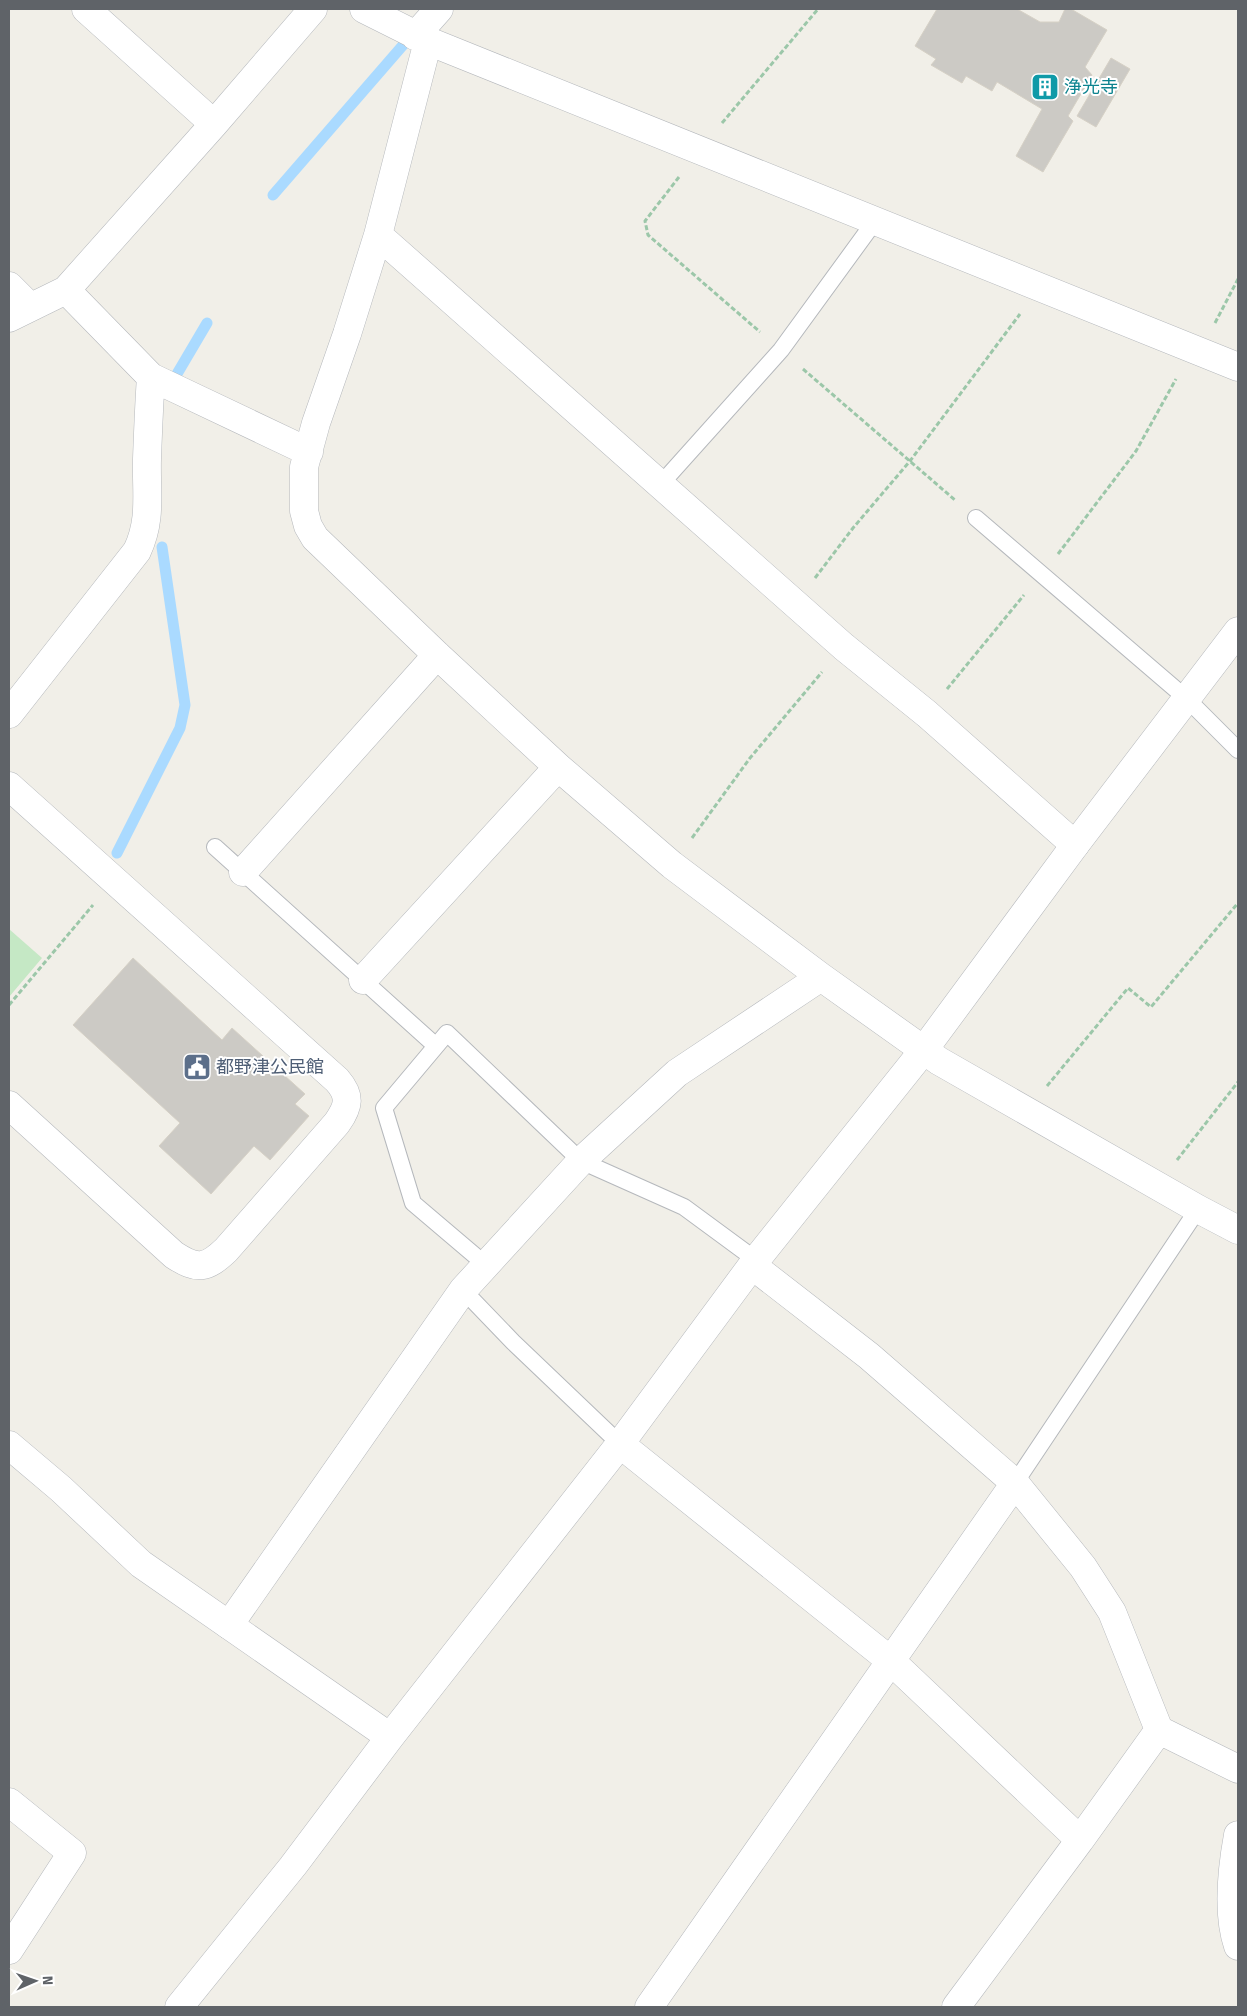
<svg xmlns="http://www.w3.org/2000/svg" width="1247" height="2016" viewBox="0 0 1247 2016" font-family="'Fira Sans','Noto Sans JP',sans-serif">
  <style>
    .green { fill: #c5e8c5 }
    .lines { fill: none; stroke-linecap: round; stroke-linejoin: round }
    .stream { stroke: #aadaff; stroke-width: 11 }
    .building { fill: #cccac5; stroke: #d6d1c6 }
    .service-casing { stroke: #b5b8bc; stroke-width: 18 }
    .minor-casing { stroke: #b5b8bc; stroke-width: 29 }
    .tertiary-casing { stroke: #b5b8bc; stroke-width: 29 }
    .path { stroke: #9cc7a9; stroke-width: 3; stroke-dasharray: 5 2.5; stroke-linecap: butt }
    .service { stroke: #fff; stroke-width: 16 }
    .minor { stroke: #fff; stroke-width: 28 }
    .tertiary { stroke: #fff; stroke-width: 28 }
    .labels { text-anchor: middle; dominant-baseline: central; stroke-width: 4; stroke-linejoin: round; paint-order: stroke }
    .culture-label { font-size: 18px; fill: #0d838f; stroke: #fff; text-anchor: start }
    .service-label { font-size: 18px; fill: #4e5e75; stroke: #fff; text-anchor: start }
  </style>
  <rect width="100%" height="100%" fill="#f1efe8"/>
  <path class="green" d="M9,929L42,958L9,997Z"/>
  <g class="lines">
    <path class="stream" d="M273,195L404,44
      M174,379L207,323
      M117,853L180,728L185,705L162,547"/>
  </g>
  <path class="building" d="M937,9H1017L1040,22H1059L1065,9H1071L1107,30L1085,67L1092,75L1068,116L1073,121L1043,172L1016,156L1042,109L997,82L992,91L966,76L962,83L931,65L936,59L915,46Z
    M1111,58L1130,69L1096,127L1077,116Z
    M133,958L222,1040L232,1028L305,1094L295,1104L309,1116L270,1160L254,1146L211,1194L159,1146L180,1123L73,1025Z"/>
  <g class="lines">
    <defs>
      <path id="service" d="M660,485L781,350L875,221
        M976,518L1187,699L1238,750
        M215,847L436,1046
        M486,1265L413,1203L384,1108L447,1033L581,1161L684,1207L756,1260
        M463,1290L513,1342L620,1444
        M1015,1483L1198,1209"/>
      <path id="minor" d="M86,9L214,124
        M364,9L428,41L1238,367
        M415,36L439,9
        M428,41L378,235L347,334L316,423L304,467V511L308,526L315,538L437,655L558,767L672,865L821,977L939,1061L1198,1209L1238,1230
        M378,235L844,647L927,714L1075,845
        M9,286L30,307
        M66,290L151,377L309,452
        M9,318L66,290L214,124L313,9
        M9,714L137,551C152,519 146,493 147,459C148,432 149,404 151,377
        M9,786L337,1080C351,1096 349,1106 337,1123L226,1250C206,1269 197,1270 174,1255L9,1105
        M243,872L437,655
        M363,980L558,767
        M753,1266L869,1356L1015,1483
        M620,1444L891,1661L1080,1840L956,2007
        M229,1625L463,1290L581,1161L677,1073L821,977
        M1159,1730L1238,1769
        M9,1802L72,1853L9,1950
        M1238,1835C1232,1868 1227,1914 1238,1946
        M649,2007L1015,1483L1083,1567L1112,1612L1159,1730L1080,1840"/>
      <path id="tertiary" d="M9,1445L61,1489L141,1564L390,1737
        M179,2007L293,1866L390,1737L620,1444L756,1260L923,1051L1075,845L1238,631"/>
    </defs>
    <use href="#service" class="service-casing"/>
    <use href="#minor" class="minor-casing"/>
    <use href="#tertiary" class="tertiary-casing"/>
    <path class="path" d="M722,123L818,9
      M679,177L645,221L648,235L760,332
      M1215,323L1238,279
      M803,369L955,500
      M1058,554L1136,451L1176,379
      M815,578L853,528L910,461L1020,314
      M947,689L1024,595
      M692,838L750,758L822,672
      M9,1005L93,905
      M1047,1086L1128,988L1151,1007L1238,903
      M1177,1160L1238,1082"/>
    <use href="#service" class="service"/>
    <use href="#minor" class="minor"/>
    <use href="#tertiary" class="tertiary"/>
  </g>
  <defs>
    <symbol id="building-square" viewBox="-11 -11 22 22"><rect x="-9" y="-9" width="18" height="18" rx="4" fill="#0f9aa8" stroke="#fff"/><path d="M-4-6H4V6H1V3H-1V6H-4ZM-2.5-4.3h1.7v1.8h-1.7ZM.8-4.3h1.7v1.8H.8ZM-2.5-1h1.7V.8h-1.7ZM.8-1h1.7V.8H.8Z" fill="#fff"/></symbol>
    <symbol id="civic-square" viewBox="-11 -11 22 22"><rect x="-9" y="-9" width="18" height="18" rx="4" fill="#5c6f8a" stroke="#fff"/><path d="M-.6-6.5H3V-4.5H.6V-3L4-1V1h2V6H-6V1h2V-1L-.6-3ZM-1.2 2.5V6h2.4V2.5Z" fill="#fff"/></symbol>
  </defs>
  <g fill-rule="evenodd">
    <use href="#building-square" x="1029" y="71" width="32" height="32"/>
    <use href="#civic-square" x="181" y="1051" width="32" height="32"/>
  </g>
  <g class="labels">
    <g class="culture-label">
      <text x="1064" y="87">浄光寺</text>
    </g>
    <g class="service-label">
      <text x="216" y="1067">都野津公民館</text>
    </g>
  </g>
  <rect width="1247" height="2016" fill="none" stroke="#5f6368" stroke-width="20"/>
  <g transform="translate(35 1981) rotate(88)" stroke="#ffffff" stroke-width="4" paint-order="stroke">
  <path d="M0-4L9 19L0 12L-9 19Z" fill="#5f6368"/>
  <text y="-8" font-size="14" font-weight="bold" text-anchor="middle" fill="#5f6368">N</text>
  </g>
</svg>
